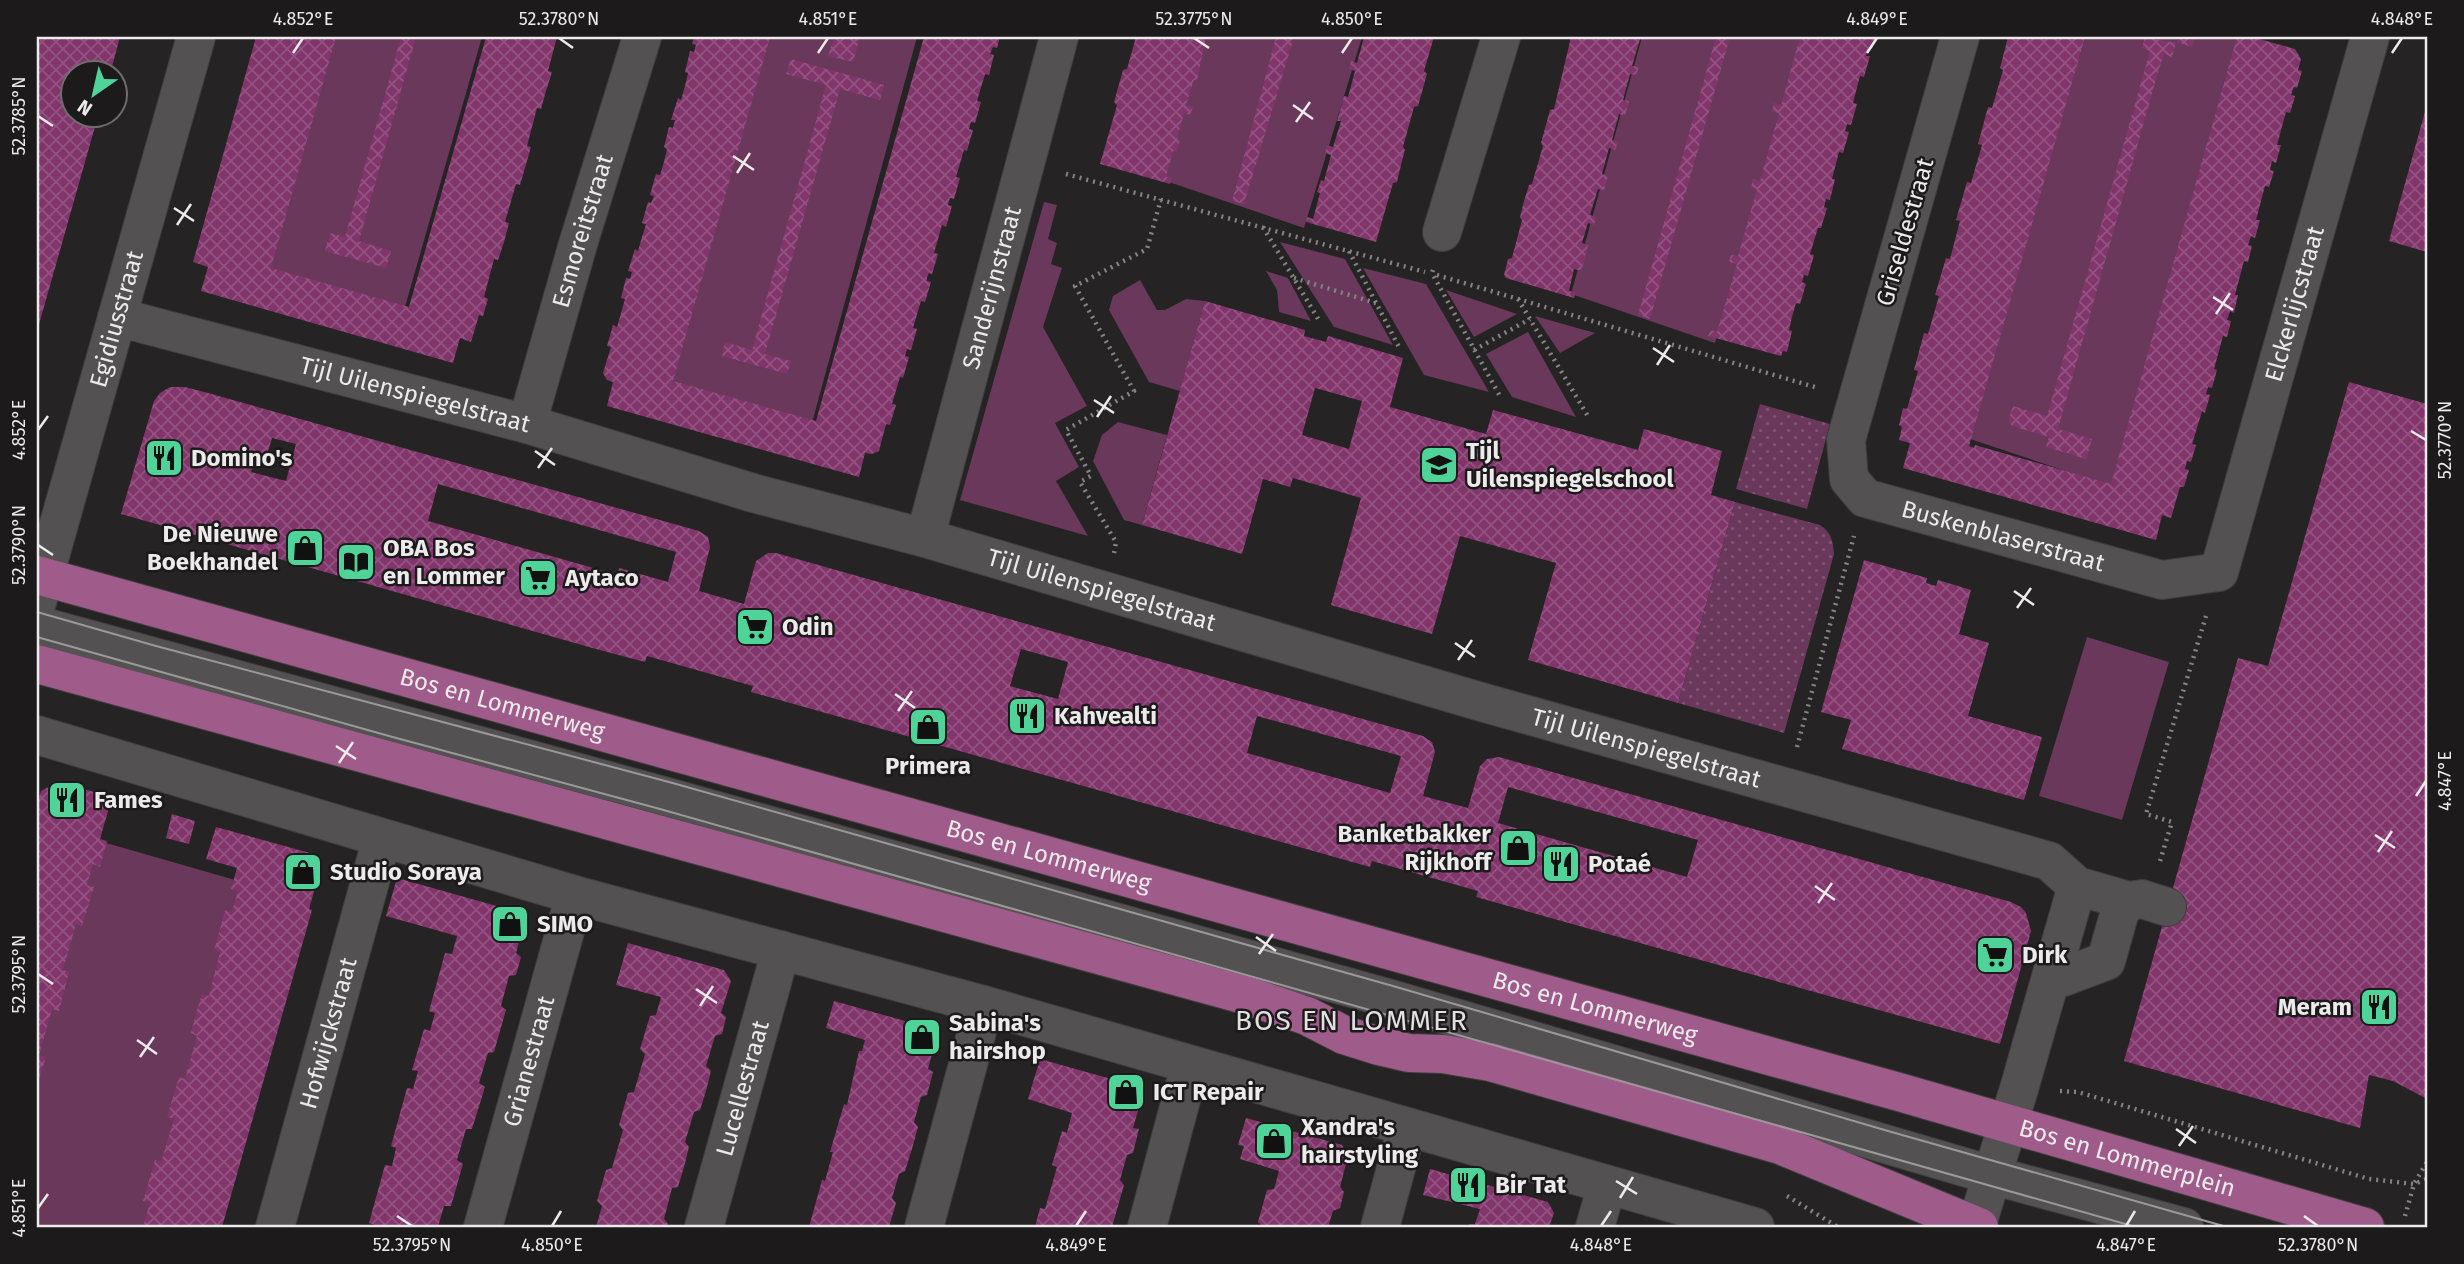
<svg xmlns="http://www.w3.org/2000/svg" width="2464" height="1264" viewBox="0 0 2464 1264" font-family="'Fira Sans',sans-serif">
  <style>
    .green { fill: #69385a }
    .park { fill: url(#park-dots) }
    .building { fill: url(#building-cross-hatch); fill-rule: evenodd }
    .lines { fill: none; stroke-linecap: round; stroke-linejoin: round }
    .minor-casing { stroke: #3f3d3f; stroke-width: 40 }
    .major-casing { stroke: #3f3d3f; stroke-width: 40 }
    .path { stroke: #868485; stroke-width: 4.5; stroke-dasharray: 2 5; stroke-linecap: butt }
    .minor { stroke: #535152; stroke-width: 38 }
    .major { stroke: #9f5b8a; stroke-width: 38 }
    .tram { stroke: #9a9899; stroke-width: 2 }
    .ticks { fill: none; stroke: #eceaeb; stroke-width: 2.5 }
    .labels { text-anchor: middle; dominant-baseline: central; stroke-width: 5; stroke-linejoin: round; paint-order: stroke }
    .street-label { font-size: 24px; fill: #eceaeb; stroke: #1c1a1b }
    .poi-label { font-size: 24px; font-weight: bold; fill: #eceaeb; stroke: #1c1a1b; text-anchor: start }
    .quarter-label { font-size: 28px; letter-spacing: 2px; fill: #e3e0e2; stroke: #1c1a1b }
    .neatline { fill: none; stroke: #eceaeb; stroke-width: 2.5 }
    .ticks-label { font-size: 18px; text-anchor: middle; fill: #eceaeb }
  </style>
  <defs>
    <pattern id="park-dots" width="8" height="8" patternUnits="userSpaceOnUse" patternTransform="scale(1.75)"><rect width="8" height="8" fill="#69385a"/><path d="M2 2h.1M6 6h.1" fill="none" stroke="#7f5572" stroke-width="1.8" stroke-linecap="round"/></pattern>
    <pattern id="building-cross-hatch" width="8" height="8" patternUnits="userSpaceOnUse" patternTransform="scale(1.75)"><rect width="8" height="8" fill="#81356b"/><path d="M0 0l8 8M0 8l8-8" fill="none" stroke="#935280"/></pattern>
  </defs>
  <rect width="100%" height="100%" fill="#252324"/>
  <path class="green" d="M330,37H482L405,307L265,272Z
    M762,37H917L809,434L665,390Z
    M1203,37H1362L1304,228L1160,179Z
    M1642,37H1806L1715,343L1571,294Z
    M2081,37H2238L2111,486L1964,437Z
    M1044,202L1057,205L1048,239L1057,243L1051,264L1062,268L1043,327L1087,406L1055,423L1079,467L1056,481L1088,536L960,500Z
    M1280,242L1345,259L1393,345L1334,327Z
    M1363,268L1426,284L1489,392L1424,375Z
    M1266,271L1288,278L1311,321L1279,312L1277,290Z
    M1140,280L1157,310H1165L1186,299L1205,301L1180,391L1149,382L1109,310L1113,296Z
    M1446,290L1517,314L1474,337Z
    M1535,316L1595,333L1560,353Z
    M1528,332L1576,417L1512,397L1486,354Z
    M1118,422L1167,435L1142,525L1124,520L1093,461L1102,435Z
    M2087,637L2169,662L2122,820L2039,796Z
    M89,838L256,886L156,1227H37V1007Z"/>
  <path class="park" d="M1760,404L1830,424L1807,509L1736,489Z
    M1735,502L1820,525C1831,532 1833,541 1834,554L1784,733L1678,703Z"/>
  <path class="building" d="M41,37H120L110,74H74V116H98L38,328L37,50Z
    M256,37H336L271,268L409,307L486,37H557L548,71L552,72L546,91L541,109L537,108L527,146L531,147L520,185L516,184L505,222L509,223L504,242L498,260L494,259L484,297L488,299L483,316L479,315L471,342L460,338L453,363L201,291L208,267L193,262Z
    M401,37H416L359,241L391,251L386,268L325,251L330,233L345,237Z
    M694,37H770L673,381L816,421L924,37H1000L997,48L993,47L990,54L994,55L989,75L985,74L977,101L981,102L975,123L971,122L969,129L973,130L967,151L964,150L956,177L960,178L954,199L950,198L948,205L952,206L946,227L942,225L934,253L938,254L932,274L929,273L927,277V281L931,282L925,302L921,301L913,328L917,329L911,350L907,349L905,356L909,357L903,378L900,377L892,404L896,405L890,425L886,424L879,451L872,454L865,453L859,477L607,406L613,382L607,380L603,373L611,347L607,346L613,325L617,327L625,299L621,298L626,278L630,279L632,272L628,271L635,249L638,251L642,237L646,224L642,223L648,202L651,203L654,196L650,195L656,174L660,175L664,162L667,149L664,147L669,127L673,128L675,120H671L678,98L681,100L685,86L688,73L685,72L690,51L694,52L696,45L692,44Z
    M834,37H860L853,62L828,56Z
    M1136,37H1206L1197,81L1194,80L1186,105L1193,107L1190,115L1184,113L1177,139L1180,140L1177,152L1173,151L1166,177L1172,179L1170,184L1100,164L1117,105L1114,102L1123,70L1127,69Z
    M1276,37H1294L1244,204L1232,201Z
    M1364,37H1434L1424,71L1427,74L1418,106L1414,107L1403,147L1405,150L1401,165L1397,182L1393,183L1376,242L1306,222L1307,217L1313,219L1320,193L1317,192L1321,180L1324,181L1331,155L1325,153L1327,145L1333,147L1341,121H1337L1344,96L1348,97L1355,71L1349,69L1351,61L1357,63Z
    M1571,37H1647L1646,41L1640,39L1632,66L1639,67L1636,75L1630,74L1623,100L1629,101L1625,116L1619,114L1612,140L1618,142L1615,150L1609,148L1602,174L1608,176L1604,190L1598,189L1590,215L1596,217L1594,225L1588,223L1582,243L1588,245L1583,265L1581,271L1574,269L1569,291L1576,292L1574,298L1506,278L1504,275L1508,259L1512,258L1522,220L1520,217L1524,201L1529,185L1532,184L1543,146L1541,143L1550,110L1554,109Z
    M1716,37H1730L1650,319L1638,315Z
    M1800,37H1876L1872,49L1869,48L1867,52L1866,56H1870L1864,77L1860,76L1853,103L1857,104L1851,125L1847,124L1845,131L1849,132L1843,153L1839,152L1832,179H1835L1830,200L1826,199L1824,207L1827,208L1821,228H1818L1810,254L1814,255L1808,276L1804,275L1802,282L1806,284L1800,304L1796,303L1792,317L1789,330L1792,331L1787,352L1783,351L1781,356L1708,336L1711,330L1717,332L1737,264L1729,262L1731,255L1738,256L1757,189L1751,187L1753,179L1760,181L1779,113L1772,111L1774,103L1781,105Z
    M2008,37H2085L1969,446L1974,448L1975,445L2111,484L2237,37H2252L2295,49L2301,59L2298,70L2302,71L2297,88L2294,87L2291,95L2295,96L2290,113L2286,112L2277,145H2281L2276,163L2272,161L2270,170L2274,171L2269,187L2265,186L2256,220H2260L2255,238L2251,236L2248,245L2252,246L2248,262L2244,261L2235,295H2238L2234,313L2230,311L2227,320L2231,321L2227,337L2223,336L2214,369L2217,370L2212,388L2208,387L2206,394L2210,395L2205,413L2202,411L2197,428L2192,444L2196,445L2191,462L2187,461L2185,469L2189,470L2184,487H2180L2171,518L2162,515L2156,540L1903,468L1910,443L1899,440L1902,427L1899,425L1903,408L1907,409L1918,371L1914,370L1924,333L1928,334L1939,296L1935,295L1946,258L1950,259L1960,221L1956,220L1967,182L1971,183L1982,145L1978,144L1988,107L1992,108L2003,70L2000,68Z
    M2145,37L2176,43L2172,57L2164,54L2158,72L2058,429L2092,439L2086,459L2046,447L2049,437L2012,426L2008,421L2013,406L2047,416L2150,51L2142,48Z
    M2179,37H2195L2192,47L2177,42Z
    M791,59L884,85L880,100L840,89L765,354L791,361L787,374L722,356L725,342L752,350L826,85L786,74Z
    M2426,108H2427V252L2389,241Z
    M1205,301L1305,330L1304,336L1326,342L1328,336L1403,358L1390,407L1486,434L1493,410L1638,450L1644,429L1722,451L1711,495L1735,502L1678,703L1528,660L1556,563L1460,536L1432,634L1331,605L1361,498L1293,478L1290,487L1263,479L1242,554L1142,525ZM1315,388L1362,401L1349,449L1302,435Z
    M2349,382L2427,404V1099L2393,1081L2369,1075L2360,1128L2124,1061L2238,658L2268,666Z
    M170,387H185L208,393L699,531L708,537L710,547L699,591L744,604L756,561L768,553H776L1423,736L1432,742L1435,752L1423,796L1468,808L1480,766L1487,759L1499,757L2011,902L2021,907L2026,913L2031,931L2000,1044L1476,897L1478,891L1372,861L1370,867L751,692L753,686L647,656L645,662L596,649L121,514L154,401L160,393ZM272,438L296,444L286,481L251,472L254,462L264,465ZM438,484L676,552L668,582L619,568L618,575L428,521ZM1021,649L1068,662L1058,699L1010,686ZM1257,716L1401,756L1390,793L1247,753ZM1508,787L1698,840L1687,877L1498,823Z
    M1864,560L1927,578L1926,583L1936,586L1938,580L1971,590L1959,634L1989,643L1968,716L2042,737L2024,800L1842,749L1851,720L1821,712Z
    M58,782L112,797L100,839L107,841L100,867L93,864L87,885L94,887L82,926L76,924L63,970L69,972L59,1011L52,1009L39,1055L46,1057L37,1086V805L41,791Z
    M172,814L195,821L189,844L166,838Z
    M216,827L310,853L320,870L309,909L312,910L222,1227H143L150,1202L143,1201L155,1160L161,1162L174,1119L167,1117L179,1077L185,1079L197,1036L191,1033L196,1014L202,994L209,996L220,952L214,951L225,910L232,912L238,891L231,889L237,868L206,859Z
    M397,878L518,912L524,923L516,953L521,957L516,975L509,976L501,1006L506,1010L494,1052L488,1053L479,1083L485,1087L472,1129H466L457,1160L463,1164L451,1206H444L438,1227H374L375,1225L369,1223L385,1165L392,1166L396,1148L391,1146L407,1088L413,1089L418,1071L412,1070L424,1029L430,1031L435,1013L429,1011L445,953L452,954L457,936L386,916Z
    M628,943L724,970L731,981L721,1013L726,1017L722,1034L715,1036L706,1066L711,1071L706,1091L700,1110L694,1112L685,1142L689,1147L684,1167L678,1187L672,1188L664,1219L668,1224L667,1227H596L602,1206L597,1201L606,1170L612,1168L623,1130L619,1125L628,1093L634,1092L645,1054L640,1049L650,1016L656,1015L661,997L616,985Z
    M834,1001L930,1028L936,1039L928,1069L933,1072L927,1095L921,1097L914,1122L918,1127L912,1149L905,1171L899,1174L892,1198L896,1203L889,1227H809L822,1180L825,1181L833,1152H830L844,1104L847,1105L859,1051H862L865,1040L826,1028Z
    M1040,1059L1136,1086L1142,1097L1133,1128L1139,1129L1133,1153L1127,1155L1120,1180L1124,1185L1112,1227H1035L1040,1208L1045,1209L1057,1167L1052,1165L1062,1131L1067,1133L1072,1113L1028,1099Z
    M1246,1118L1342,1145L1348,1156L1340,1187L1344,1192L1340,1208L1333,1211L1328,1227H1263L1258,1222L1267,1190L1274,1189L1279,1171L1240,1159L1244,1146L1238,1145Z
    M1430,1169L1548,1202L1554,1213L1549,1227H1468L1469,1224H1475L1480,1209L1423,1195Z"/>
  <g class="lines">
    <defs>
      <g id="minor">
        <path id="s1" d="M1960,37L1846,440L1849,479L1865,498L2162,580L2219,572L2370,37"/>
        <path d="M1442,232L1501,37"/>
        <path id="s2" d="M117,317L527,424L753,493L925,538L1478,701L2049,861L2077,886L2129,901L2142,899L2167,907"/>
        <path id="s3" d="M527,424L578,244L642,37"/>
        <path id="s4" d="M925,538L1059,37"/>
        <path id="s5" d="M37,602L196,37"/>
        <path d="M37,625L664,796L1391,999L1991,1175L2184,1227"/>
        <path d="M37,735L575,895L984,1005L1755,1227"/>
        <path d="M2050,982L2106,961L2120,911L2129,901"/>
        <path id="s6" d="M275,1227L382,838"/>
        <path id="s7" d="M483,1227L575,895"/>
        <path id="s8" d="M704,1227L781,950"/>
        <path d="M924,1227L984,1005"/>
        <path d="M1147,1227L1190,1066"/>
        <path d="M1380,1227L1407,1128"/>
        <path d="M1595,1227L1607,1185"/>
        <path d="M1976,1227L2019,1089L2077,886"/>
      </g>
      <g id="major">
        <path id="s9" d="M37,575L1899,1092L2365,1227"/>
        <path d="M37,664L1248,996L1307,1016L1344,1035L1379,1046L1409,1053L1443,1054L1490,1062L1780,1145L1979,1227"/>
      </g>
    </defs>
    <use href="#minor" class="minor-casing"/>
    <use href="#major" class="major-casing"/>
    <path class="path" d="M1066,174L1425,272
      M1263,227L1320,322
      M1349,251L1399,347
      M1433,270L1432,273L1501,398
      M1437,275L1818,388
      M1294,278L1376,303
      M1518,299L1589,418
      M1474,350L1530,319
      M1114,553L1116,542L1080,482L1091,476L1066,430L1134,391L1075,286L1147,249L1161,199
      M1797,747L1854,536
      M2160,861L2172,822L2146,814L2206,616
      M2060,1091L2078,1092L2369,1179L2414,1184L2427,1179
      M1787,1196L1838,1227
      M2405,1216L2414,1184L2427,1162"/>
    <use href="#minor" class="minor"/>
    <use href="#major" class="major"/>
    <path class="tram" d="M37,612L156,646L669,782L1393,986L1888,1131L2227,1227
      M37,637L389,736L660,809L2136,1227"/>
  </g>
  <path class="ticks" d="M559,38L573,48M1194,38L1209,48M293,53L303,38M818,53L828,38M1342,53L1352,38M1867,53L1877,38M2392,53L2402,38M1293,105L1313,119M38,116L53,126M1296,122L1310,102M733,156L754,170M737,173L750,153M174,208L194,221M177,225L191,204M2213,297L2233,310M2216,314L2230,293M1653,348L1674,362M1657,365L1670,345M1094,400L1114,413M1097,417L1111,396M38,430L48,416M2411,431L2426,440M535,451L555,465M538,468L552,448M38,545L53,555M2014,591L2034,605M2017,608L2031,588M1455,643L1475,657M1458,660L1472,640M895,694L915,708M898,711L912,691M336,746L356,759M339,763L353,742M2416,796L2426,781M2375,835L2395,848M2378,852L2392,831M1815,886L1835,900M1818,903L1832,883M1256,937L1276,951M1259,954L1273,934M38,974L53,984M696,989L717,1003M700,1006L713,986M137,1040L157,1054M140,1057L154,1037M2176,1129L2196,1143M2179,1146L2193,1126M1616,1181L1637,1194M1620,1198L1633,1177M38,1208L48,1194M397,1216L412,1226M2304,1216L2318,1226M552,1226L561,1211M1076,1226L1086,1211M1601,1226L1611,1211M2126,1226L2135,1211"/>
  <defs>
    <symbol id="restaurant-square" viewBox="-11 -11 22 22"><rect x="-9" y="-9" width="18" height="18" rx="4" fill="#50d398" stroke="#1c1a1b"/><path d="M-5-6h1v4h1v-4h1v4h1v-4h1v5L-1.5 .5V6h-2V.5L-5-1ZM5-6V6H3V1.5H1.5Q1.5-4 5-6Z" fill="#111"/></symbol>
    <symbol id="school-square" viewBox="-11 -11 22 22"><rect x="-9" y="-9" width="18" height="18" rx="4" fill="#50d398" stroke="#1c1a1b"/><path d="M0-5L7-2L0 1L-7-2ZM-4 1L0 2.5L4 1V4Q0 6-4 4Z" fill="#111"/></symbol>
    <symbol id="shop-square" viewBox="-11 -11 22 22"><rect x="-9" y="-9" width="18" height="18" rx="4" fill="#50d398" stroke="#1c1a1b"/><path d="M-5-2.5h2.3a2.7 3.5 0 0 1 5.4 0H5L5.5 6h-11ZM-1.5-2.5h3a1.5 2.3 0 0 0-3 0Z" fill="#111"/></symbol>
    <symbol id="library-square" viewBox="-11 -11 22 22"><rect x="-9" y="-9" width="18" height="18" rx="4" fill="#50d398" stroke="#1c1a1b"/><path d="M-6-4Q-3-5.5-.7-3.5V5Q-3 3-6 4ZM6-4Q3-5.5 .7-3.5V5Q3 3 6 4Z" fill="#111"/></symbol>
    <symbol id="supermarket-square" viewBox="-11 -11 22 22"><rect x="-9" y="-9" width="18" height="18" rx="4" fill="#50d398" stroke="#1c1a1b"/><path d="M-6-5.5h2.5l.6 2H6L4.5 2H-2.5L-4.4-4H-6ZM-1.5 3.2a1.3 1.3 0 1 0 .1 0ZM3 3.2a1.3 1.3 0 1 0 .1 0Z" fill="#111"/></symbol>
  </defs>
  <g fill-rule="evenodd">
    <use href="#restaurant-square" x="142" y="436" width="44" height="44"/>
    <use href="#school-square" x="1417" y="443" width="44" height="44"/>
    <use href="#shop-square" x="283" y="526" width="44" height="44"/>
    <use href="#library-square" x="334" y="540" width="44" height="44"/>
    <use href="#supermarket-square" x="516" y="556" width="44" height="44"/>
    <use href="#supermarket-square" x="733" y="605" width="44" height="44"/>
    <use href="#restaurant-square" x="1005" y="694" width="44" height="44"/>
    <use href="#shop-square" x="906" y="705" width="44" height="44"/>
    <use href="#restaurant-square" x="45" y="778" width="44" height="44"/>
    <use href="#shop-square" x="1496" y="826" width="44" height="44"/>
    <use href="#restaurant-square" x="1539" y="842" width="44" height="44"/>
    <use href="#shop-square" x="281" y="850" width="44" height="44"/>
    <use href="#shop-square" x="488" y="902" width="44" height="44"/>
    <use href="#supermarket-square" x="1973" y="933" width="44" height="44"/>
    <use href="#restaurant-square" x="2357" y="985" width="44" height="44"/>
    <use href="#shop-square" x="900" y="1015" width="44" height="44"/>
    <use href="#shop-square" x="1104" y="1070" width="44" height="44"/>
    <use href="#shop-square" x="1252" y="1119" width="44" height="44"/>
    <use href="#restaurant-square" x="1446" y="1163" width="44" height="44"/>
  </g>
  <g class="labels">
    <g class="street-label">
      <text stroke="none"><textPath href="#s3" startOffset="201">Esmoreitstraat</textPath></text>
      <text transform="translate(1905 232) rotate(-74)">Griseldestraat</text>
      <text stroke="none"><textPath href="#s4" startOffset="259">Sanderijnstraat</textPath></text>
      <text stroke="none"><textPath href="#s1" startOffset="1127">Elckerlijcstraat</textPath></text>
      <text stroke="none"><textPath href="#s5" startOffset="294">Egidiusstraat</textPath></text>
      <text stroke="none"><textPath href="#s2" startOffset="308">Tijl Uilenspiegelstraat</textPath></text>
      <text stroke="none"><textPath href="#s1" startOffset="626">Buskenblaserstraat</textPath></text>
      <text stroke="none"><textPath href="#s2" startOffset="1022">Tijl Uilenspiegelstraat</textPath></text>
      <text stroke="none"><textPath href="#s9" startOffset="483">Bos en Lommerweg</textPath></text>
      <text stroke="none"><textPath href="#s2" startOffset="1589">Tijl Uilenspiegelstraat</textPath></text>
      <text stroke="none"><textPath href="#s9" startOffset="1050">Bos en Lommerweg</textPath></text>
      <text stroke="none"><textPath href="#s9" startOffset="1617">Bos en Lommerweg</textPath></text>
      <text stroke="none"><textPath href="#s6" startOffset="201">Hofwijckstraat</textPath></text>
      <text stroke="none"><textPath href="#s7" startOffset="172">Grianestraat</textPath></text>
      <text stroke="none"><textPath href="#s8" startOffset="144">Lucellestraat</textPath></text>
      <text stroke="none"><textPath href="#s9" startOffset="2170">Bos en Lommerplein</textPath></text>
    </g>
    <g class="poi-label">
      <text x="1466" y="451">Tijl<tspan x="1466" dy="28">Uilenspiegelschool</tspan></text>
      <text x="191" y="458">Domino's</text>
      <text x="278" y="534" text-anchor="end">De Nieuwe<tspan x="278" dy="28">Boekhandel</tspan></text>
      <text x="383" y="548">OBA Bos<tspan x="383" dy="28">en Lommer</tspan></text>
      <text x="565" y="578">Aytaco</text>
      <text x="782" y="627">Odin</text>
      <text x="1054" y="716">Kahvealti</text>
      <text x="928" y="766" text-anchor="middle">Primera</text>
      <text x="94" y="800">Fames</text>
      <text x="1491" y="834" text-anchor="end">Banketbakker<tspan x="1491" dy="28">Rijkhoff</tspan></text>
      <text x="1588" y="864">Potaé</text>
      <text x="330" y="872">Studio Soraya</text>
      <text x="537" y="924">SIMO</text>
      <text x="2022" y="955">Dirk</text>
      <text x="2352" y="1007" text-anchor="end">Meram</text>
      <text x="949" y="1023">Sabina's<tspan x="949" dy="28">hairshop</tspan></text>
      <text x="1153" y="1092">ICT Repair</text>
      <text x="1301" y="1127">Xandra's<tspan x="1301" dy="28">hairstyling</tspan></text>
      <text x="1495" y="1185">Bir Tat</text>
    </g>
    <g class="quarter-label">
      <text x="1352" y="1020">BOS EN LOMMER</text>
    </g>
  </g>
  <rect width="2464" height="1264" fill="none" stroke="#1c1a1b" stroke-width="77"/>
  <g transform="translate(94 94) rotate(214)"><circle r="33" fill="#1c1a1b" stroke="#6f6d6e" stroke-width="2"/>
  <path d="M0-5L12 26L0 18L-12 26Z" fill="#50d398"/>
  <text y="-10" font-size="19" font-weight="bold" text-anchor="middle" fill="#eceaeb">N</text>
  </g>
  <rect x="38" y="38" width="2388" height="1188" class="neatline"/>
  <g class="ticks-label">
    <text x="303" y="25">4.852°E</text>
    <text x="559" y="25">52.3780°N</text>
    <text x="828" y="25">4.851°E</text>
    <text x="1194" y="25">52.3775°N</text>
    <text x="1352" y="25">4.850°E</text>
    <text x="1877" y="25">4.849°E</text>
    <text x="2402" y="25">4.848°E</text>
    <text transform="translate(19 116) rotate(-90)" y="6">52.3785°N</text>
    <text transform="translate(19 430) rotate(-90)" y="6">4.852°E</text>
    <text transform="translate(2445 440) rotate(-90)" y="6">52.3770°N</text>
    <text transform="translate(19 545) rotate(-90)" y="6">52.3790°N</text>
    <text transform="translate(2445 781) rotate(-90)" y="6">4.847°E</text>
    <text transform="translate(19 974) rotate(-90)" y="6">52.3795°N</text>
    <text transform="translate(19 1208) rotate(-90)" y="6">4.851°E</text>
    <text x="412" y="1251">52.3795°N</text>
    <text x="552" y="1251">4.850°E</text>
    <text x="1076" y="1251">4.849°E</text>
    <text x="1601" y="1251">4.848°E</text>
    <text x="2126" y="1251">4.847°E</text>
    <text x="2318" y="1251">52.3780°N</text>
  </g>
</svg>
